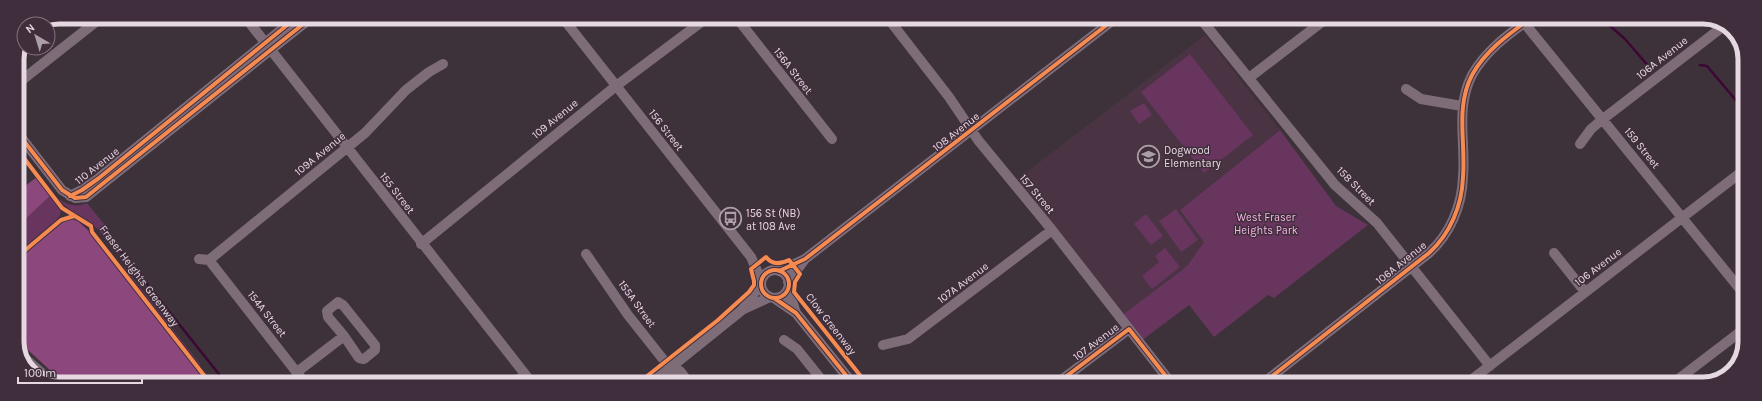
<svg xmlns="http://www.w3.org/2000/svg" width="1762" height="401" viewBox="0 0 1762 401" font-family="Karla,sans-serif">
  <style>
    .built { fill: #4a3444 }
    .green { fill: #67355d }
    .forest { fill: #8c477d }
    .lines { fill: none; stroke-linecap: round; stroke-linejoin: round }
    .stream { stroke: #3c0734; stroke-width: 2.5 }
    .minor { stroke: #7e6d79; stroke-width: 10 }
    .highway { stroke: #766a73; stroke-width: 15 }
    .cycleway-casing { stroke: #412e3c; stroke-width: 6 }
    .cycleway { stroke: #f68b52; stroke-width: 4 }
    .labels { text-anchor: middle; dominant-baseline: central; stroke-width: 3; stroke-linejoin: round; paint-order: stroke }
    .street-label { font-size: 11px; fill: #e5d8e1; stroke: #412e3c }
    .poi-label { font-size: 11px; fill: #e5d8e1; stroke: #412e3c; text-anchor: start }
    .park-label { font-size: 11px; fill: #f6b6e5; stroke: #412e3c }
    .rim { fill: none; stroke: #e5d8e1; stroke-width: 5 }
  </style>
  <rect width="100%" height="100%" fill="#3d323a"/>
  <path class="built" d="M1205,35L1280,130L1180,210L1204,242L1187,266L1121,316L1015,181Z"/>
  <path class="green" d="M1190,54L1253,135L1204,173L1141,92Z
    M1144,103L1152,115L1139,124L1130,111Z
    M1280,130L1336,206L1368,225L1274,298L1268,295L1214,337L1189,305L1141,341L1121,316L1187,266L1204,242L1180,210Z
    M51,195L61,209L60,215L55,222L17,253V227Z
    M58,199H59C68,206 78,207 87,203L108,229L102,234C90,219 71,214 58,199Z
    M1176,209L1198,240L1181,252L1159,221Z
    M1146,214L1163,236L1151,245L1134,224Z
    M1165,248L1180,267L1152,289L1142,276L1159,262L1155,256Z
    M124,267L200,364V366L123,269Z"/>
  <path class="forest" d="M37,177L51,195L17,227V192Z
    M70,218L78,221L92,234L208,383H64L17,340V259L57,226Z"/>
  <g class="lines">
    <path class="stream" d="M1601,18L1625,39L1650,68
      M1700,65L1707,66L1745,111
      M108,235L226,383"/>
    <path class="minor" d="M245,17L532,383
      M562,17L751,257L761,280
      M736,17L832,139
      M887,17L949,97L978,140L1052,230L1172,384
      M1200,18L1335,185L1377,223L1490,366
      M1521,19L1744,294
      M1249,78L1327,18
      M17,84L102,17
      M1406,89L1421,99L1462,106
      M17,132L62,190L75,198L86,197L312,17
      M1580,144L1591,129L1603,119L1725,25
      M70,196L82,190L99,178L297,17
      M421,244L616,86L708,17
      M1554,253L1585,292
      M586,254L628,315L670,368L674,384
      M199,259L209,260
      M209,260L365,133L406,90L429,72L443,64
      M209,260L305,383
      M761 284a14 14 0 1 1 28 0a14 14 0 1 1-28 0Z
      M779,271L805,259L1117,17
      M788,282L805,259
      M788,288L796,313
      M774,298L796,313L853,384
      M338,302L343,305L375,345V350L364,359L359,358L344,336L328,317L327,311Z
      M744,309L770,297
      M784,340L797,349L825,384
      M883,345L908,339L1052,230
      M670,368L680,371L690,384
      M297,372L344,336
      M513,383L525,374
      M650,384L742,310L760,285
      M1056,384L1129,329
      M1262,384L1429,253C1450,234 1462,206 1463,177C1466,143 1455,108 1472,75C1486,50 1509,34 1531,18
      M1466,384L1744,170
      M1672,384L1744,329"/>
    <path class="highway" d="M23,360L46,380"/>
    <defs>
      <path id="cycleway" d="M17,132L62,190L75,198L86,197L312,17
        M17,149L62,208L91,226L92,232L210,383
        M70,196L82,190L99,178L297,17
        M17,257L61,220L74,216
        M761 284a14 14 0 1 1 28 0a14 14 0 1 1-28 0Z
        M779,271L805,259L1117,17
        M774,298L796,313L853,384
        M637,384L718,320L749,292L754,285V281L751,269L766,257C772,265 781,264 789,260L800,274L795,282L794,292L867,384
        M1056,384L1129,329L1172,384
        M1262,384L1429,253C1450,234 1462,206 1463,177C1466,143 1455,108 1472,75C1486,50 1509,34 1531,18"/>
    </defs>
    <use href="#cycleway" class="cycleway-casing"/>
    <use href="#cycleway" class="cycleway"/>
  </g>
  <defs>
    <symbol id="school-ring" viewBox="-11 -11 22 22"><circle r="9.5" fill="#412e3c" stroke="#aa9ea7" stroke-width="1.5"/><path d="M0-5L7-2L0 1L-7-2ZM-4 1L0 2.5L4 1V4Q0 6-4 4Z" fill="#aa9ea7"/></symbol>
    <symbol id="bus-ring" viewBox="-11 -11 22 22"><circle r="9.5" fill="#412e3c" stroke="#aa9ea7" stroke-width="1.5"/><path d="M-5-6H5V4H4V6H2V4H-2V6H-4V4H-5ZM-3.5-4V0h7V-4ZM-3.5 1.2v1.5H-2V1.2ZM2 1.2v1.5H3.5V1.2Z" fill="#aa9ea7"/></symbol>
  </defs>
  <g fill-rule="evenodd">
    <use href="#school-ring" x="1136" y="144" width="25" height="25"/>
    <use href="#bus-ring" x="718" y="206" width="25" height="25"/>
  </g>
  <g class="labels">
    <g class="street-label">
      <text transform="translate(1662 58) rotate(-38)">106A Avenue</text>
      <text transform="translate(793 71) rotate(52)">156A Street</text>
      <text transform="translate(555 119) rotate(-39)">109 Avenue</text>
      <text transform="translate(666 130) rotate(52)">156 Street</text>
      <text transform="translate(956 132) rotate(-38)">108 Avenue</text>
      <text transform="translate(1642 148) rotate(51)">159 Street</text>
      <text transform="translate(320 154) rotate(-39)">109A Avenue</text>
      <text transform="translate(97 166) rotate(-38)">110 Avenue</text>
      <text transform="translate(1356 186) rotate(45)">158 Street</text>
      <text transform="translate(397 193) rotate(52)">155 Street</text>
      <text transform="translate(1037 194) rotate(50)">157 Street</text>
      <text transform="translate(1401 263) rotate(-39)">106A Avenue</text>
      <text transform="translate(1598 267) rotate(-37)">106 Avenue</text>
      <text transform="translate(139 276) rotate(53)">Fraser Heights Greenway</text>
      <text transform="translate(963 283) rotate(-37)">107A Avenue</text>
      <text transform="translate(637 304) rotate(54)">155A Street</text>
      <text transform="translate(267 314) rotate(52)">154A Street</text>
      <text transform="translate(831 324) rotate(52)">Clow Greenway</text>
      <text transform="translate(1096 342) rotate(-37)">107 Avenue</text>
    </g>
    <g class="poi-label">
      <text x="1164" y="150">Dogwood<tspan x="1164" dy="13">Elementary</tspan></text>
      <text x="746" y="213">156 St (NB)<tspan x="746" dy="13">at 108 Ave</tspan></text>
    </g>
    <g class="park-label">
      <text x="1266" y="217">West Fraser<tspan x="1266" dy="13">Heights Park</tspan></text>
    </g>
  </g>
  <path d="M0 0H1762V401H0ZM59 24H1703A35 35 0 0 1 1738 59V342A35 35 0 0 1 1703 377H59A35 35 0 0 1 24 342V59A35 35 0 0 1 59 24Z" fill="#412e3c" fill-rule="evenodd"/>
  <path class="rim" d="M59 24H1703A35 35 0 0 1 1738 59V342A35 35 0 0 1 1703 377H59A35 35 0 0 1 24 342V59A35 35 0 0 1 59 24Z"/>
  <g transform="translate(36 36) rotate(322)"><circle r="19" fill="#412e3c" stroke="#83727e"/>
  <path d="M0-3L7 15L0 10L-7 15Z" fill="#aa9ea7"/>
  <text y="-6" font-size="11" font-weight="bold" text-anchor="middle" fill="#e5d8e1">N</text>
  </g>
  <path d="M18 377v6h124v-6" fill="none" stroke="#e5d8e1" stroke-width="2"/>
  <text x="24" y="377" font-size="12" fill="#e5d8e1" stroke="#412e3c" stroke-width="3" paint-order="stroke">100 m</text>
</svg>
